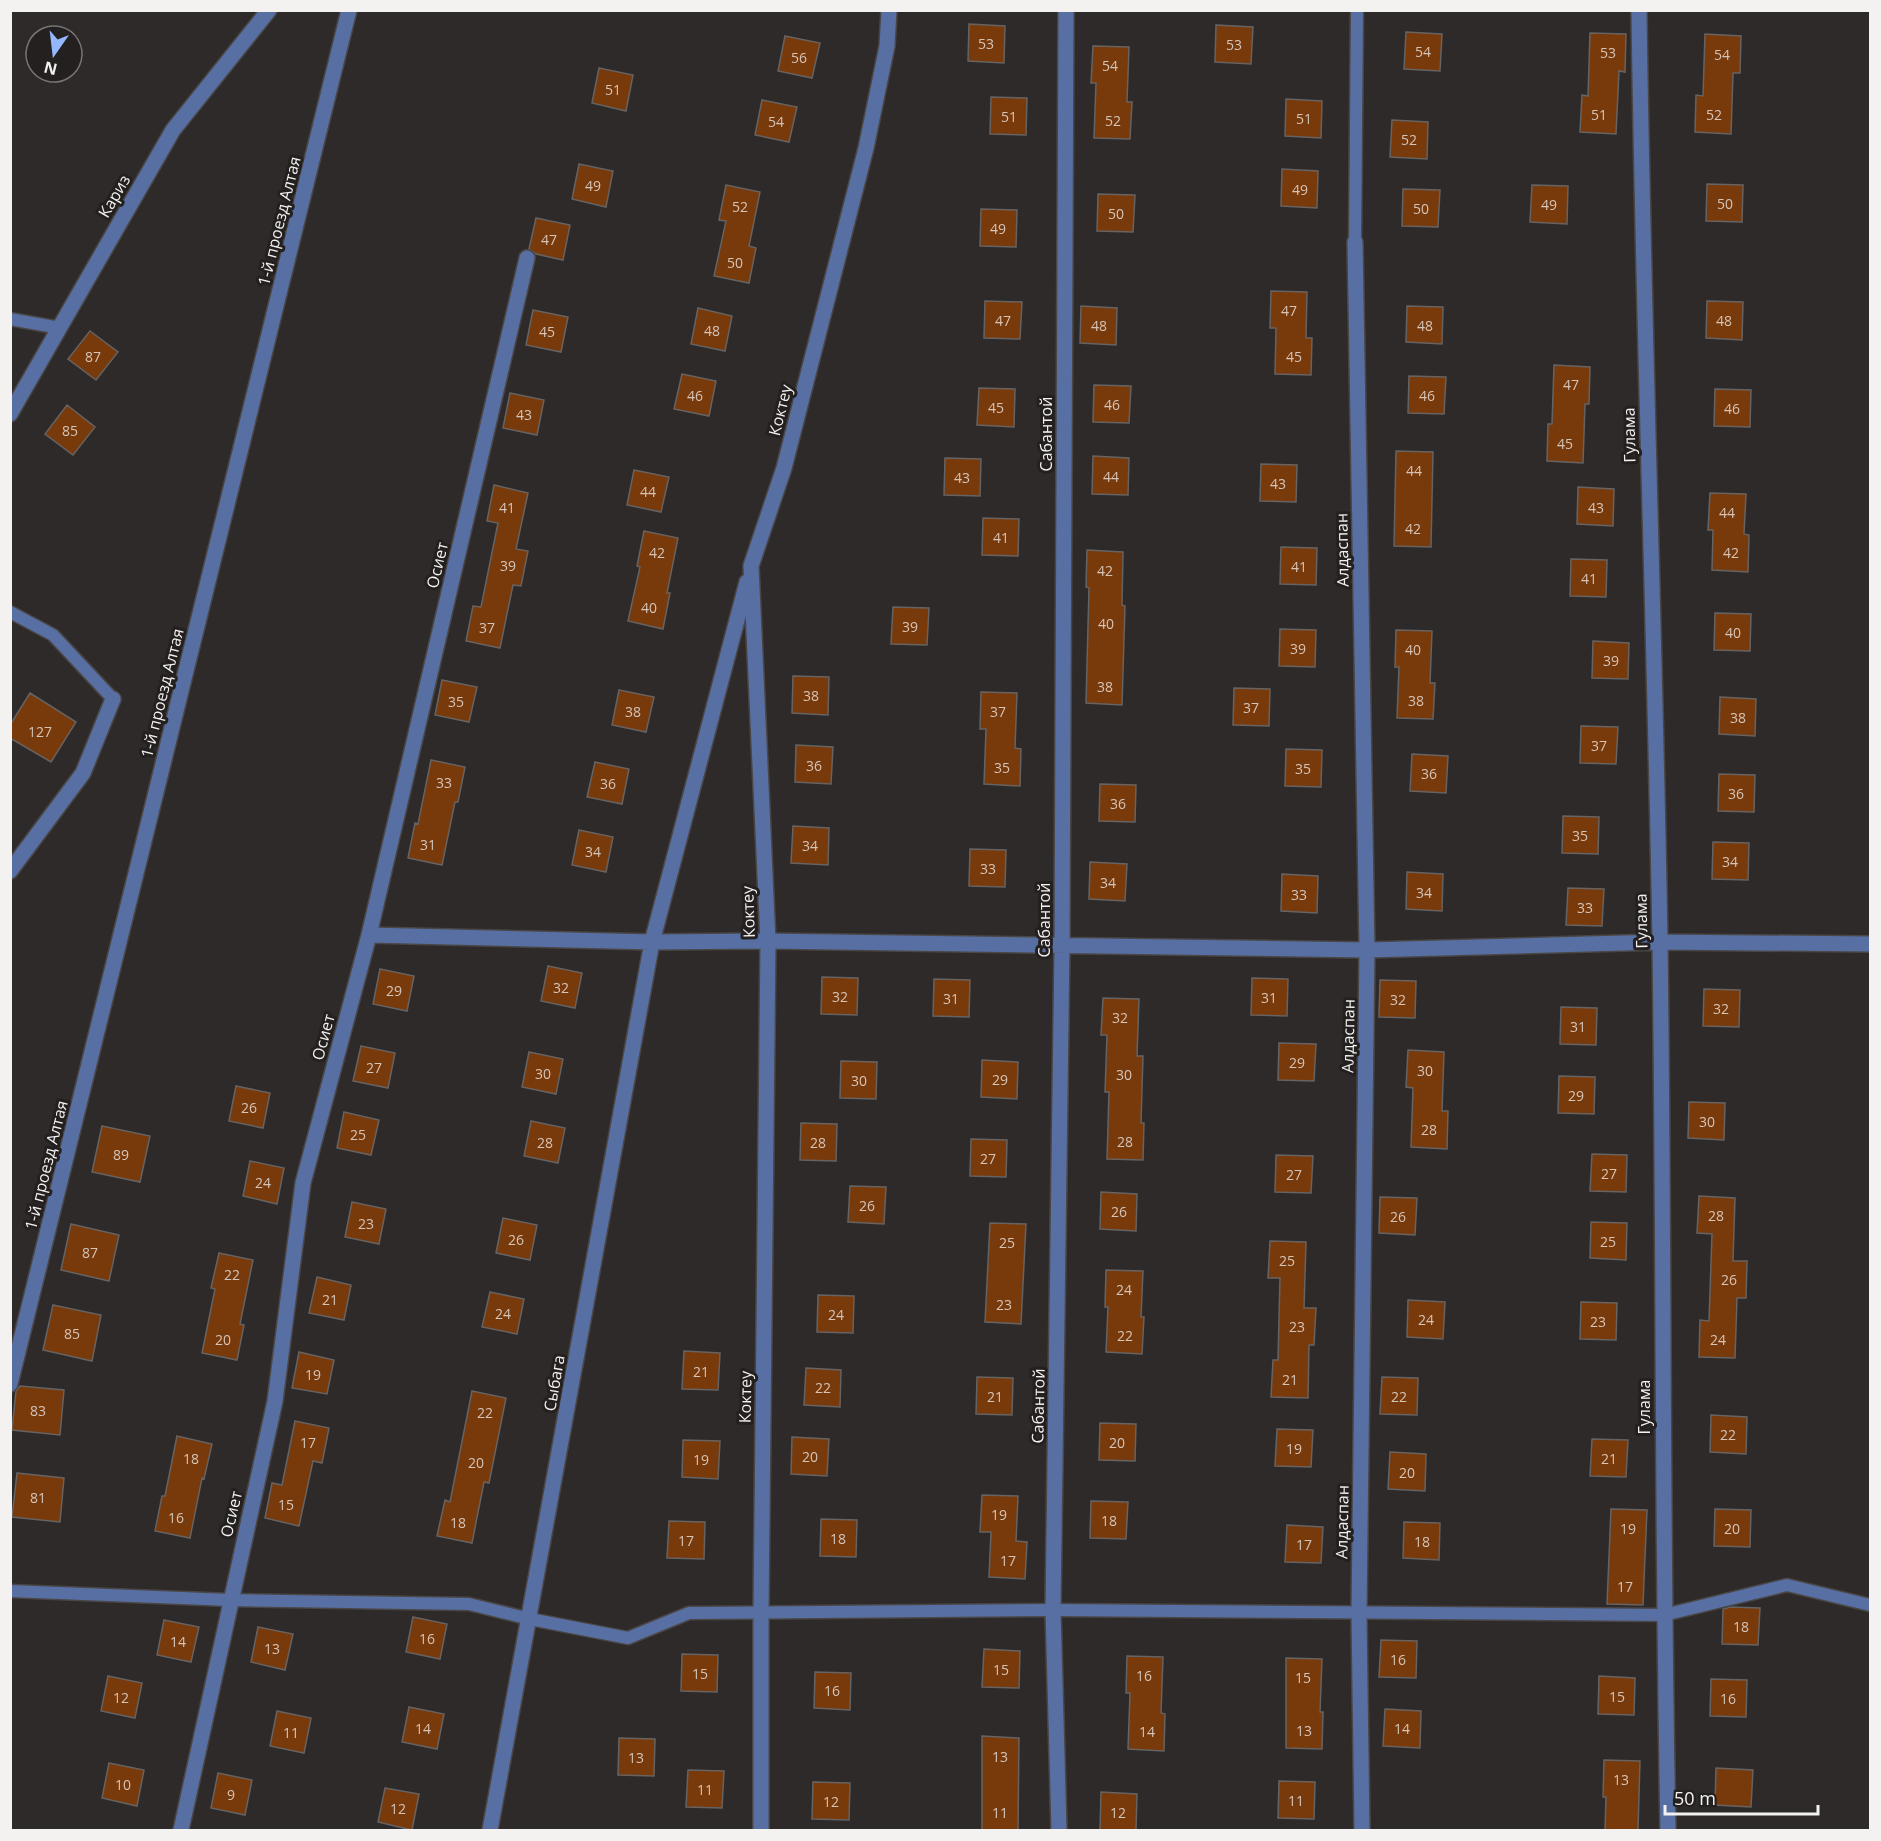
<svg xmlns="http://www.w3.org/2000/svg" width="1881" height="1841" viewBox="0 0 1881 1841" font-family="'Open Sans',sans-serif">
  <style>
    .building { fill: #78390b; stroke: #666362; stroke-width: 1.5 }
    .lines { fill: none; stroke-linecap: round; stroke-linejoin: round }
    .lane-casing { stroke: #494645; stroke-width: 15 }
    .street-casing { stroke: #494645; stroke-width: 18 }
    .lane { stroke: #576fa2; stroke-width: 12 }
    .street { stroke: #576fa2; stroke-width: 15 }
    .labels { text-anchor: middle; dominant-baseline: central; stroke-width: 6; stroke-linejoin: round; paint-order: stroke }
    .number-label { font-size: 14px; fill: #d5c4b8 }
    .street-label { font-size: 16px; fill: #f4f2f1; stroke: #23201f }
  </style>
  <rect width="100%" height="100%" fill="#2d2a29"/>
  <path class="building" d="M969,24L1005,26L1004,63L968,61Z
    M1216,25L1253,27L1251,64L1215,62Z
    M1406,32L1442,34L1440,71L1404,69Z
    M1590,33L1626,34L1625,72L1619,71L1616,134L1580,132L1582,95L1588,96Z
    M1705,34L1741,36L1740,73H1733L1731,134L1695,132L1696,95L1703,96Z
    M785,36L820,43L812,78L778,71Z
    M1093,46L1129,47L1127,102H1132L1130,139L1094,138L1096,83H1091Z
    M599,68L633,75L626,111L592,103Z
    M991,97L1027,98L1026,135L990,134Z
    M1286,99L1322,101L1321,138L1285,136Z
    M762,100L797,107L789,142L755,135Z
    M1392,120L1428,122L1427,159L1390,157Z
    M579,164L613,171L606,207L572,199Z
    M1282,169L1318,171L1317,208L1281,206Z
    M1707,184L1743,185L1742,222L1706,221Z
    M726,185L760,192L749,246L756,248L749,283L714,276L726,221L719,220Z
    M1532,185L1568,186L1567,224L1530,222Z
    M1403,189L1440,190L1438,227L1402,226Z
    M1098,194L1135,195L1133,232L1097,231Z
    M981,209L1017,210L1016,247L980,246Z
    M536,218L570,225L563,260L536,254L529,249Z
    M1271,291L1307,292L1306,338H1312L1311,375L1275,374L1276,328H1270Z
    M985,301L1022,302L1020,339L984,338Z
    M1707,301L1743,302L1742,340L1706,338Z
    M1081,306L1117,308L1116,345L1080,343Z
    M1407,306L1443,307L1442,344L1406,342Z
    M698,308L732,316L725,351L691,344Z
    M533,310L568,317L561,352L526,345Z
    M90,331L118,352L96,380L68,359Z
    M1554,365L1590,367L1589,404H1585L1583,463L1547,461L1548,424H1552Z
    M682,374L716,381L709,416L674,409Z
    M1409,376L1446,377L1444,414L1408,413Z
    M1094,385L1131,386L1129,423L1093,422Z
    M979,388L1015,389L1014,427L977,425Z
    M1715,389L1751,390L1750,427L1714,426Z
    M510,393L544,400L537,435L503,428Z
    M67,405L95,427L73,455L45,434Z
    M1396,451L1433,452L1431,547L1394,546Z
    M1093,456L1129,458L1128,495L1092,494Z
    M945,458L981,459L980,496L944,495Z
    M1261,464L1297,465L1296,502L1260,501Z
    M634,470L669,477L661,512L627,505Z
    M494,485L528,493L516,549L528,551L521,586L513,585L500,648L466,641L473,606L481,607L498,523L487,521Z
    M1578,487L1614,489L1613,526L1577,524Z
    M1710,493L1746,494L1744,534L1749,535L1748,572L1712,570L1713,530H1708Z
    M983,518L1019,519L1018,556L982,555Z
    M644,531L678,538L667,593H670L663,629L628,621L640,567L637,566Z
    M1281,547L1317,548L1316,585L1280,584Z
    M1087,550L1123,552L1122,605L1125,606L1122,705L1086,703L1089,588L1086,587Z
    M1571,559L1607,560L1606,597L1570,596Z
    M893,607L929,608L927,645L891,644Z
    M1715,613L1751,614L1750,651L1714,650Z
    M1280,629L1316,630L1315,667L1279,666Z
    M1396,630L1432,631L1430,683H1435L1433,719L1397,718L1399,667H1395Z
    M1593,641L1629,643L1628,679L1592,678Z
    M793,676L829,677L828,715L792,713Z
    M442,680L477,687L469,722L435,715Z
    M1234,688L1270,689L1269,726L1233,725Z
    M619,690L654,697L646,732L612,725Z
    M981,692L1017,693L1015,748L1021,749L1020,786L984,784L986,729H980Z
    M30,693L76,722L51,762L10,738V725Z
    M1720,697L1756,699L1755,736L1719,734Z
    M1581,726L1618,727L1616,764L1580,763Z
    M796,745L833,747L831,784L795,782Z
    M1286,749L1322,750L1321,787L1285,786Z
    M1412,754L1448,756L1446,793L1410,791Z
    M431,760L465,767L458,802H455L442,865L408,858L415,823L418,824Z
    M595,762L629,769L622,804L587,797Z
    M1719,774L1755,775L1754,812L1718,811Z
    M1100,784L1136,785L1135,822L1099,821Z
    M1563,816L1599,817L1598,854L1562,853Z
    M793,826L829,828L828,865L791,863Z
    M579,830L613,837L606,872L572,865Z
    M1713,842L1749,843L1748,880L1712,879Z
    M970,849L1006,850L1005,887L969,886Z
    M1090,862L1127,864L1125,901L1089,899Z
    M1407,872L1443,874L1442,911L1406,909Z
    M1282,874L1318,876L1317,913L1281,911Z
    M1568,888L1604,889L1602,926L1566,925Z
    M548,966L582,973L575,1008L541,1001Z
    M380,969L414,976L407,1011L373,1004Z
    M822,977L858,978L857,1015L821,1014Z
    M1252,978L1288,979L1287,1016L1251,1015Z
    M934,979L970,980L969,1017L933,1016Z
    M1380,980L1416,981L1415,1018L1379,1017Z
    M1704,989L1740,990L1739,1027L1703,1026Z
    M1103,998L1139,999L1137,1056H1143L1141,1123H1144L1143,1160L1107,1159L1109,1092H1105L1107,1035H1101Z
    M1561,1007L1597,1008L1596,1045L1560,1044Z
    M1279,1043L1316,1044L1314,1081L1278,1080Z
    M361,1046L395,1053L388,1088L353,1081Z
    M1408,1050L1444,1052L1442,1111H1448L1447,1149L1411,1147L1413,1088L1406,1087Z
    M529,1052L563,1059L556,1094L522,1087Z
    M982,1060L1018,1062L1017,1099L981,1097Z
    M841,1061L877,1062L876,1099L840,1098Z
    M1559,1076L1595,1077L1594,1114L1558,1113Z
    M236,1086L270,1093L263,1128L229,1121Z
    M1689,1102L1725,1103L1724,1140L1688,1138Z
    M344,1112L379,1120L371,1155L337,1148Z
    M531,1121L565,1128L558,1163L524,1156Z
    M801,1123L837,1124L836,1161L800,1160Z
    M102,1126L150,1136L140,1182L92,1172Z
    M971,1139L1007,1140L1006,1177L970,1176Z
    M1592,1154L1627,1155L1626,1192L1590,1191Z
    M1276,1155L1313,1156L1311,1193L1275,1192Z
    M250,1161L284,1168L277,1204L243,1196Z
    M850,1186L886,1187L884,1224L848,1222Z
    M1101,1192L1137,1194L1136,1231L1100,1229Z
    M1699,1196L1735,1198L1733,1261H1747L1746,1298H1737L1735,1358L1699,1357L1700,1320L1709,1321L1712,1234L1697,1233Z
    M1380,1197L1417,1198L1415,1235L1379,1233Z
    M352,1202L386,1209L379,1244L345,1237Z
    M503,1218L537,1225L530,1260L496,1253Z
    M1591,1222L1627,1223L1626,1260L1590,1258Z
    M990,1223L1026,1224L1021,1324L985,1322Z
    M71,1224L119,1235L109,1281L61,1270Z
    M1270,1241L1306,1242L1304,1308H1316L1314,1345H1309L1308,1398L1271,1397L1273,1360H1278L1280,1278H1268Z
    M219,1253L253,1260L240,1324L244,1325L237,1360L202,1353L215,1289L211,1288Z
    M1106,1270L1143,1271L1141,1317H1144L1142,1354L1106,1352L1108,1307H1105Z
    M317,1277L351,1285L344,1320L309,1313Z
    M490,1292L524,1299L517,1334L482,1327Z
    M818,1295L854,1296L853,1333L817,1332Z
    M1408,1300L1445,1302L1443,1339L1407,1337Z
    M1581,1302L1617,1303L1616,1340L1580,1339Z
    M53,1305L101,1315L92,1361L43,1350Z
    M684,1351L720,1353L718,1390L682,1389Z
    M299,1352L334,1360L327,1394L292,1388Z
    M806,1368L841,1370L840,1407L804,1405Z
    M977,1377L1013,1378L1012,1415L976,1414Z
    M1382,1377L1418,1378L1417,1415L1380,1414Z
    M20,1386L64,1390L60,1435L12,1430L16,1391Z
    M472,1391L506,1398L489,1483L484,1482L472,1543L437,1536L445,1500L450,1502Z
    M1711,1415L1747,1417L1746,1454L1710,1452Z
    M295,1421L329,1428L322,1463L313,1461L299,1526L265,1518L272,1483L282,1485Z
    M1100,1423L1136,1424L1135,1461L1099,1460Z
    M1277,1429L1313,1430L1311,1467L1275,1466Z
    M177,1436L212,1444L204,1479L202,1478L190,1538L155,1531L162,1496H165Z
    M792,1437L829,1439L827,1476L791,1474Z
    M1592,1439L1628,1440L1626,1477L1590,1476Z
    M683,1440L720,1441L718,1479L682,1477Z
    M1390,1452L1426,1454L1425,1491L1388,1489Z
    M17,1473L64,1478L60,1522L12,1517Z
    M982,1495L1018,1496L1016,1541L1027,1542L1025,1579L989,1577L991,1532H980Z
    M1091,1501L1128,1502L1126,1539L1090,1538Z
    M1611,1509L1647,1510L1643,1605L1607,1604Z
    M1715,1509L1751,1510L1750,1547L1714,1546Z
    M821,1519L857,1520L856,1557L820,1556Z
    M669,1521L705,1522L704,1559L667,1558Z
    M1404,1522L1440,1523L1439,1560L1403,1558Z
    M1287,1525L1323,1527L1321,1563L1285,1562Z
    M1731,1607L1760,1608L1758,1645L1722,1644L1723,1609Z
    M413,1617L447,1624L440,1659L406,1652Z
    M164,1620L199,1627L191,1662L157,1655Z
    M258,1627L293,1634L285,1670L251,1662Z
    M1381,1640L1417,1641L1416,1678L1379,1677Z
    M984,1649L1020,1651L1019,1688L982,1687Z
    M682,1654L718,1655L717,1692L681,1691Z
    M1127,1656L1163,1657L1161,1713L1165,1714L1164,1751L1128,1749L1130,1693H1126Z
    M1286,1658L1322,1659L1320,1712H1323L1322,1749L1286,1748Z
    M815,1672L851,1673L850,1710L814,1708Z
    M108,1676L142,1683L135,1718L101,1711Z
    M1599,1676L1635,1678L1634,1715L1598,1714Z
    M1711,1679L1747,1680L1746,1717L1710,1716Z
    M409,1707L444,1714L437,1749L402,1742Z
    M1385,1709L1421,1711L1420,1748L1383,1746Z
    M277,1711L311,1718L304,1753L270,1746Z
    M982,1736L1019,1738L1018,1830H982Z
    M619,1738L655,1739L654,1776L618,1775Z
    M1604,1760L1640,1761L1638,1830H1605L1606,1797H1603Z
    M109,1763L144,1770L137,1806L102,1798Z
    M1716,1768L1753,1770L1751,1807L1715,1805Z
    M688,1770L724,1771L722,1808L686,1807Z
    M218,1773L252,1780L245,1815L211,1808Z
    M1279,1781L1315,1782L1314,1819L1278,1818Z
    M813,1782L850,1783L849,1820L812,1819Z
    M385,1788L419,1794L412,1830L378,1822Z
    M1101,1792L1137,1794L1136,1830H1100Z"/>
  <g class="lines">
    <defs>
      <path id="lane" d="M1355,242L1357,10
        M10,319L60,328
        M10,612L53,635L113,699
        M10,1591L230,1600L469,1604L530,1619L628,1638L689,1613L1053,1610L1664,1615L1787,1585L1870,1605"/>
      <path id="street" d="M1639,10C1643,321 1655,632 1660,943C1664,1239 1662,1535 1668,1830
        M1355,242L1367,950L1359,1614L1362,1830
        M10,414L173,130L269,10
        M10,871L83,773L113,699
        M369,935L652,942L768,941L1367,950L1660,942L1870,944
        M10,1384L349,10
        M181,1830L275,1401L303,1183L369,935L527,258
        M490,1830L652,942L747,582
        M761,1830V1612L768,941L751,566L784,468L866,148L887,46L889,10
        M1059,1830L1053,1610L1062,946L1066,10"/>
    </defs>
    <use href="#lane" class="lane-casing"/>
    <use href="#street" class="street-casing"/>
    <use href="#lane" class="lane"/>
    <use href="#street" class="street"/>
  </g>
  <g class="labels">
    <g class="number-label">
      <text x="986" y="43">53</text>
      <text x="1234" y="44">53</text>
      <text x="1423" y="51">54</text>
      <text x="1608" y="52">53</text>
      <text x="1722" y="54">54</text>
      <text x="799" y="57">56</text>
      <text x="1110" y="65">54</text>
      <text x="613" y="89">51</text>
      <text x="1599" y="114">51</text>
      <text x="1714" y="114">52</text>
      <text x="1009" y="116">51</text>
      <text x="1304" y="118">51</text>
      <text x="1113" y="120">52</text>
      <text x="776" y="121">54</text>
      <text x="1409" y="139">52</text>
      <text x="593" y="185">49</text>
      <text x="1300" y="189">49</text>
      <text x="1725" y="203">50</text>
      <text x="1549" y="204">49</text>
      <text x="740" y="206">52</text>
      <text x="1421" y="208">50</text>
      <text x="1116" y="213">50</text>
      <text x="998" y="228">49</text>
      <text x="549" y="239">47</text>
      <text x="735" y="262">50</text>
      <text x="1289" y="310">47</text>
      <text x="1003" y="320">47</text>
      <text x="1724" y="320">48</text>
      <text x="1099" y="325">48</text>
      <text x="1425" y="325">48</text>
      <text x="712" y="330">48</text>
      <text x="547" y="331">45</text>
      <text x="93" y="356">87</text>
      <text x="1294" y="356">45</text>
      <text x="1571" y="384">47</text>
      <text x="695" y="395">46</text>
      <text x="1427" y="395">46</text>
      <text x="1112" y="404">46</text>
      <text x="996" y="407">45</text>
      <text x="1732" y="408">46</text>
      <text x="524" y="414">43</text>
      <text x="70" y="430">85</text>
      <text x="1565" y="443">45</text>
      <text x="1414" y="470">44</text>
      <text x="1111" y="476">44</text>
      <text x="962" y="477">43</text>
      <text x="1278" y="483">43</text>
      <text x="648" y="491">44</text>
      <text x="507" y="507">41</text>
      <text x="1596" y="507">43</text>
      <text x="1727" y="512">44</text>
      <text x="1413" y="528">42</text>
      <text x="1001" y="537">41</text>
      <text x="657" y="552">42</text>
      <text x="1731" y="552">42</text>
      <text x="508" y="565">39</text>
      <text x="1299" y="566">41</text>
      <text x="1105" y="570">42</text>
      <text x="1589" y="578">41</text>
      <text x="649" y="607">40</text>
      <text x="1106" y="623">40</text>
      <text x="910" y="626">39</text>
      <text x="487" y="627">37</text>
      <text x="1733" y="632">40</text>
      <text x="1298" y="648">39</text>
      <text x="1413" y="649">40</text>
      <text x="1611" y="660">39</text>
      <text x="1105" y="686">38</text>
      <text x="811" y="695">38</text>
      <text x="1416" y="700">38</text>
      <text x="456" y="701">35</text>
      <text x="1251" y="707">37</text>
      <text x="633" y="711">38</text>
      <text x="998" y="711">37</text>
      <text x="1738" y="717">38</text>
      <text x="40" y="731">127</text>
      <text x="1599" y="745">37</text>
      <text x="814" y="765">36</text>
      <text x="1002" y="767">35</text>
      <text x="1303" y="768">35</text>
      <text x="1429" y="773">36</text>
      <text x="444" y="782">33</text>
      <text x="608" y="783">36</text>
      <text x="1736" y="793">36</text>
      <text x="1118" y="803">36</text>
      <text x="1580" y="835">35</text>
      <text x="428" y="844">31</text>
      <text x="810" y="845">34</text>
      <text x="593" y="851">34</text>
      <text x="1730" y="861">34</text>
      <text x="988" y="868">33</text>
      <text x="1108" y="882">34</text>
      <text x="1424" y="892">34</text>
      <text x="1299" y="894">33</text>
      <text x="1585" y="907">33</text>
      <text x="561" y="987">32</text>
      <text x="394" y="990">29</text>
      <text x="840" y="996">32</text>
      <text x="1269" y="997">31</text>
      <text x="951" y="998">31</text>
      <text x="1398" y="999">32</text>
      <text x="1721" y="1008">32</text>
      <text x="1120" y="1017">32</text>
      <text x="1578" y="1026">31</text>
      <text x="1297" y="1062">29</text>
      <text x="374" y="1067">27</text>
      <text x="1425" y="1070">30</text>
      <text x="543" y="1073">30</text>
      <text x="1124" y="1074">30</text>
      <text x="1000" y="1079">29</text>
      <text x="859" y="1080">30</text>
      <text x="1576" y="1095">29</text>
      <text x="249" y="1107">26</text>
      <text x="1707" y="1121">30</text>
      <text x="1429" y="1129">28</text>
      <text x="358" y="1134">25</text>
      <text x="1125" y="1141">28</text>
      <text x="545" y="1142">28</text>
      <text x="818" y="1142">28</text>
      <text x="121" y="1154">89</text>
      <text x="988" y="1158">27</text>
      <text x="1609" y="1173">27</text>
      <text x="1294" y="1174">27</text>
      <text x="263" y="1182">24</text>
      <text x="867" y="1205">26</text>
      <text x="1119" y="1211">26</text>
      <text x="1716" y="1215">28</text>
      <text x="1398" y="1216">26</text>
      <text x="366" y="1223">23</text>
      <text x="516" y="1239">26</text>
      <text x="1608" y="1241">25</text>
      <text x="1007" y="1242">25</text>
      <text x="90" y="1252">87</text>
      <text x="1287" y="1260">25</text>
      <text x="232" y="1274">22</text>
      <text x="1729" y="1279">26</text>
      <text x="1124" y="1289">24</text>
      <text x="330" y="1299">21</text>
      <text x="1004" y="1304">23</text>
      <text x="503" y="1313">24</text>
      <text x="836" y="1314">24</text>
      <text x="1426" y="1319">24</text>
      <text x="1598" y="1321">23</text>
      <text x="1297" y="1326">23</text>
      <text x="72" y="1333">85</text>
      <text x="1125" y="1335">22</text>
      <text x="223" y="1339">20</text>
      <text x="1718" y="1339">24</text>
      <text x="701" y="1371">21</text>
      <text x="313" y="1374">19</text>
      <text x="1290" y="1379">21</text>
      <text x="823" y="1387">22</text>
      <text x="995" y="1396">21</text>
      <text x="1399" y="1396">22</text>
      <text x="38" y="1410">83</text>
      <text x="485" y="1412">22</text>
      <text x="1728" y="1434">22</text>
      <text x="308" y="1442">17</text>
      <text x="1117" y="1442">20</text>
      <text x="1294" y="1448">19</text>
      <text x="810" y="1456">20</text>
      <text x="191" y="1458">18</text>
      <text x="1609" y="1458">21</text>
      <text x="701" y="1459">19</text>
      <text x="476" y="1462">20</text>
      <text x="1407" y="1472">20</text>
      <text x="38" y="1497">81</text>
      <text x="286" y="1504">15</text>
      <text x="999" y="1514">19</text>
      <text x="176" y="1517">16</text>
      <text x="1109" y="1520">18</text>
      <text x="458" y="1522">18</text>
      <text x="1628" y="1528">19</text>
      <text x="1732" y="1528">20</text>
      <text x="838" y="1538">18</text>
      <text x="686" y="1540">17</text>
      <text x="1422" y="1541">18</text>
      <text x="1304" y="1544">17</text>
      <text x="1008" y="1560">17</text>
      <text x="1625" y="1586">17</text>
      <text x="1741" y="1626">18</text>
      <text x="427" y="1638">16</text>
      <text x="178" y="1641">14</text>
      <text x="272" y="1648">13</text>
      <text x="1398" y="1659">16</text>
      <text x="1001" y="1669">15</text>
      <text x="700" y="1673">15</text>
      <text x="1144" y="1675">16</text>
      <text x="1303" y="1677">15</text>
      <text x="832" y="1690">16</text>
      <text x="1617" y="1696">15</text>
      <text x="121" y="1697">12</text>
      <text x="1728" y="1698">16</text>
      <text x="423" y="1728">14</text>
      <text x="1402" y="1728">14</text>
      <text x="1304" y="1730">13</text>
      <text x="1147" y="1731">14</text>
      <text x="291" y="1732">11</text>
      <text x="1000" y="1756">13</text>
      <text x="636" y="1757">13</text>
      <text x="1621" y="1779">13</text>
      <text x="123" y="1784">10</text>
      <text x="705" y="1789">11</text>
      <text x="231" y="1794">9</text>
      <text x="1296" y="1800">11</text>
      <text x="831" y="1801">12</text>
      <text x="398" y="1808">12</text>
      <text x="1000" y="1812">11</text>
      <text x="1118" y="1812">12</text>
    </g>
    <g class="street-label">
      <text transform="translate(114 196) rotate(-60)">Кариз</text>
      <text transform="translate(279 221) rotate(-76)">1-й проезд Алтая</text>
      <text transform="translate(780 410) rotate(-76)">Коктеу</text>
      <text transform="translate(1046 434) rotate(-90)">Сабантой</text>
      <text transform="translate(1629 435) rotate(-91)">Гулама</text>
      <text transform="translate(1342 550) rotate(-91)">Алдаспан</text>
      <text transform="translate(437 565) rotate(-77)">Осиет</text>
      <text transform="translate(162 693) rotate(-76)">1-й проезд Алтая</text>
      <text transform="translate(748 912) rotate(-92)">Коктеу</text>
      <text transform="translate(1044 920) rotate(-90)">Сабантой</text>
      <text transform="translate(1641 921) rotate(-91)">Гулама</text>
      <text transform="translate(1348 1036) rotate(-89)">Алдаспан</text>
      <text transform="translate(323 1037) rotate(-75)">Осиет</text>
      <text transform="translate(46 1165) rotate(-76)">1-й проезд Алтая</text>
      <text transform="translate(554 1383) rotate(-80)">Сыбага</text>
      <text transform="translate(745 1397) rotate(-89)">Коктеу</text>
      <text transform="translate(1038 1406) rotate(-89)">Сабантой</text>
      <text transform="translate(1644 1407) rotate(-90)">Гулама</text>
      <text transform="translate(231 1514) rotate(-77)">Осиет</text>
      <text transform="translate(1342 1522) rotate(-89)">Алдаспан</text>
    </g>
  </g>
  <rect width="1881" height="1841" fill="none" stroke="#f4f2f1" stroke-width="24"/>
  <g transform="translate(54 54) rotate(194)"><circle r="28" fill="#23201f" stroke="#777473" stroke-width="1.5"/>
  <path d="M0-4.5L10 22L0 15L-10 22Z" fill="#94b7fd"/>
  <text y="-9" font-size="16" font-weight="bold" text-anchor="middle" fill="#f4f2f1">N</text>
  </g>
  <path d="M1665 1805v9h153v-9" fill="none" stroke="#f4f2f1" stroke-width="3"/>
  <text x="1674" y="1805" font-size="18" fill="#f4f2f1" stroke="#23201f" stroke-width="4.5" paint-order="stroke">50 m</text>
</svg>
